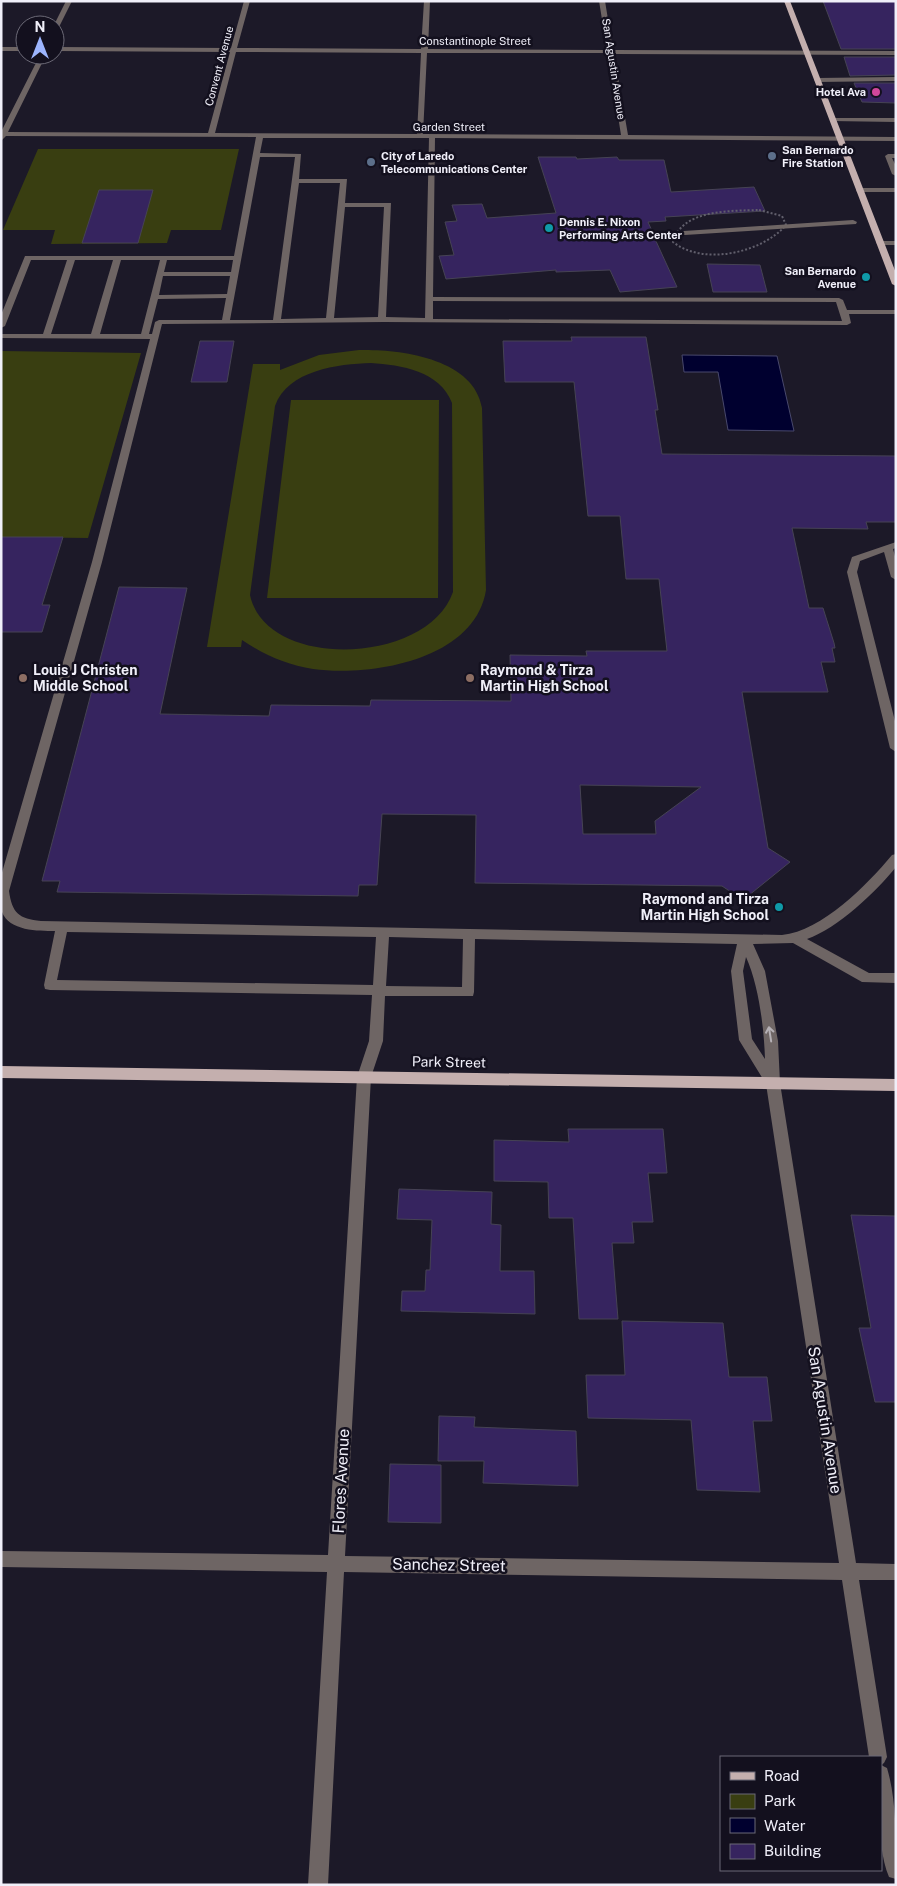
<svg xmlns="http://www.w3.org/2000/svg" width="897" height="1886" viewBox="0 0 897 1886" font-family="'Public Sans',sans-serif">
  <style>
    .green { fill: #393e11; fill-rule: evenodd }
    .water { fill: #00002f; stroke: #48486c }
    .building { fill: #36245f; stroke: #464354; fill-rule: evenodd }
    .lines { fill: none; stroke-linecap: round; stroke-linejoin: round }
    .path { stroke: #615f6c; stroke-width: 2; stroke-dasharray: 2 2; stroke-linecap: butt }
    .minor { fill: #6e6564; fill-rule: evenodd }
    .major { fill: #c4afae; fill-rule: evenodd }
    .oneway { stroke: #b6b1b6 }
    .hotel-dot { fill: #d1479c; stroke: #13101e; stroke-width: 2 }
    .service-dot { fill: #5c6f8a; stroke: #13101e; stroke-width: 2 }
    .culture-dot { fill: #0f9aa8; stroke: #13101e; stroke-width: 2 }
    .education-dot { fill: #8d6e63; stroke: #13101e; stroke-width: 2 }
    .labels { text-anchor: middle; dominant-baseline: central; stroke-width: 5; stroke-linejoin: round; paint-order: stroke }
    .far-street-label { font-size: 11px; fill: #f0eff9; stroke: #13101e }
    .far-poi-label { font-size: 11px; font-weight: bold; fill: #f0eff9; stroke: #13101e; text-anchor: start }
    .poi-label { font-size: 14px; font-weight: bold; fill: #f0eff9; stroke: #13101e; text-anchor: start }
    .street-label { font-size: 14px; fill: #f0eff9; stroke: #13101e }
    .near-street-label { font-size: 16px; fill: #f0eff9; stroke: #13101e }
  </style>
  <rect width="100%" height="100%" fill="#1c1928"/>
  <path class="green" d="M38,149H239L221,230H171L167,243L51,244L55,230H3Z
    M359,350C399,349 474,358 482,408L486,590C475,660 371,677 313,669C287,665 264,655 242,640L241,647H207L253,364H280V370L319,355ZM371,363C401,365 440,371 452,403L453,592C428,665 266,671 250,595L275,406C288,370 338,364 371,363Z
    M1,351L141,353L88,538L1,537Z
    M291,400H439L438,598H267Z"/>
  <path class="water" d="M682,355L777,356L794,431L728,430L718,372H684Z"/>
  <path class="building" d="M823,1H896V49H841Z
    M844,57H896V75L850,76Z
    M854,83H896V103L862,102Z
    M538,157H576L577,159L617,157L619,160H664L671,192L754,187L765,211L665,217L666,221L648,222L652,231L647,236L655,239L677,287L620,292L610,270L556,272V270L446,279L439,256L454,255L445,222L457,221L452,205L482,204L487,218L556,213Z
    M99,190H153L138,243H82Z
    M707,264L760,265L767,292H713Z
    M571,337H646L658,410H655L662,454L896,456V522H866L868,529L792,528L809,608H823L834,643L835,648H832L835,662H821L828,692H742L768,848L790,862L743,900L722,886L475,883L476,815L382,814L377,885H359L358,896L57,892L60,881H42L119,587L187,588L160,714L269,716L271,705L370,706L371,700L511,701L510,655L587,656L586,651H667L659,579H626L620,516H588L574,382H505L503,341H572ZM580,785L701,787L655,821L656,834H583Z
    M200,341H234L227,382H191Z
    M1,537H63L42,605H50L42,632H1Z
    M568,1129H663L667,1173H648L653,1222H632L634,1243H612L618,1319H579L573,1218H549L548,1182L494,1181V1140L569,1142Z
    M399,1189L492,1192L491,1224L501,1225L500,1271H534L535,1314L401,1311L402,1291H425L426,1270H430L432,1220L397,1219Z
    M851,1215L896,1216V1402H875L859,1328H871Z
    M622,1321L723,1323L729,1377H767L772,1421H753L760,1492L697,1490L691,1420L588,1418L586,1375H625Z
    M439,1416L475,1417L474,1427L576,1431L578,1486L483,1483L484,1461H438Z
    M390,1464L441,1465V1523L388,1522Z"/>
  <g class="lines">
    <path class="path" d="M759,210L782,216L786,225C762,253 703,266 673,242C682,209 731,211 759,210Z"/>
    <path class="minor" d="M66,1H72L58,29L55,31L54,25Z
      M244,1H250L237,48L421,49L424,1H430L428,49L607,50L599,1H605L613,50L896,51V55L614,54L628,135L896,137V141L435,138L433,297L839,298L843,300L847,310H896V314H849L851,323L847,325L384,322L162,324L102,562L9,891C12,913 19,919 41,921L782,935C822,931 867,885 892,855L896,854V867C876,892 838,928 807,939L869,973H896V983L862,982L793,943L753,944L765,971L778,1041L780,1083L856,1563L896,1564V1580H859L887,1757L884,1763L881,1765L887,1768C897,1801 896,1844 896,1879L889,1877C875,1843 881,1794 881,1757H869L842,1580L344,1572L328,1885H308L327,1572L1,1567V1551L328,1555L357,1077L369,1041L372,995L50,990L45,989L44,985L55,931C38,931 9,931 2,912C0,902 1,886 1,876L92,562L150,339L1,338V334H43L67,260H31L5,326L1,328V315L25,256H234L256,137L6,136L1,141V132L40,55H46L8,132L208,133L230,52L55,51V47L231,48ZM236,52L421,53L417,134L215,133ZM427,53H608L621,135L423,134ZM263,138H429L425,318L386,317L391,203H345L347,179H299L301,154L260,153ZM260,157H295L273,320H230ZM299,183H340L326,318L281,319ZM345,207H384L378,317L334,318ZM75,260H113L91,334H51ZM121,260H160L141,334H100ZM167,260H233L231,272H164ZM163,276H230L227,294L159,295ZM226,298L222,320H159L155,322L152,334H149L158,299ZM433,301L836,302L842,321L433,319ZM67,932L376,937L373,985L57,980ZM389,937L463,939L462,987L386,986ZM475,939L737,944L731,971L739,1040L766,1084L839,1563L345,1556L371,1077L383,1041L385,996H473L474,992ZM746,957C759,986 764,1028 765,1059L752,1039L743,971Z
      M1,47H25V51H1Z
      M896,77V81L817,82L814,80L817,78Z
      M833,118H896V122L831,121L830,120Z
      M888,154H896V158H892L896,166V176L892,174L885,156Z
      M860,188H896V192H857L856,190Z
      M853,220L857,222L856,224L653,237L649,235L653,233Z
      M877,241H896V245H880L876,243Z
      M896,542V548L893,549L896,560V580L891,577L884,552L860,561L857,572L896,725V752L890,748L847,572L852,557Z"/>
    <path class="major" d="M784,1H790L896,273V286L892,284Z
      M1,1066L896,1079V1091L1,1078Z"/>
  </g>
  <defs><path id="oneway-shaft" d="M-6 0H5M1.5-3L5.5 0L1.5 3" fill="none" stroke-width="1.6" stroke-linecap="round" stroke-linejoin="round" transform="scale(1.25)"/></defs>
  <use class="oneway" href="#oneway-shaft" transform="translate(770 1034) rotate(-99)"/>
  <circle class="hotel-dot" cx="876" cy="92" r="5"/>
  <g class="service-dot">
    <circle cx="772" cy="156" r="5"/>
    <circle cx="371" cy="162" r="5"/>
  </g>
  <g class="culture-dot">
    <circle cx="549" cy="228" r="5"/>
    <circle cx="866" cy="277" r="5"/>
    <circle cx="779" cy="907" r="5"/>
  </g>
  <g class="education-dot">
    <circle cx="23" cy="678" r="5"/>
    <circle cx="470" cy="678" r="5"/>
  </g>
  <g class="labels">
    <g class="far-street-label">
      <text x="475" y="41">Constantinople Street</text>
      <text transform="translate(219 66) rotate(-75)">Convent Avenue</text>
      <text transform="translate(614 69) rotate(81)">San Agustin Avenue</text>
      <text x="449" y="127">Garden Street</text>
    </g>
    <g class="far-poi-label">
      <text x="866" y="92" text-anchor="end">Hotel Ava</text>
      <text x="782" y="150">San Bernardo<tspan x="782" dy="13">Fire Station</tspan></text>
      <text x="381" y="156">City of Laredo<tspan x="381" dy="13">Telecommunications Center</tspan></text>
      <text x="559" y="222">Dennis E. Nixon<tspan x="559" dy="13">Performing Arts Center</tspan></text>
      <text x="856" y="271" text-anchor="end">San Bernardo<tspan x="856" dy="13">Avenue</tspan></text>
    </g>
    <g class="poi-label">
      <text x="33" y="670">Louis J Christen<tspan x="33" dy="16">Middle School</tspan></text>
      <text x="480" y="670">Raymond &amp; Tirza<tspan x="480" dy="16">Martin High School</tspan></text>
      <text x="769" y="899" text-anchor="end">Raymond and Tirza<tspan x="769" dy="16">Martin High School</tspan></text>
    </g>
    <g class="street-label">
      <text transform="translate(449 1062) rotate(1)">Park Street</text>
    </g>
    <g class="near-street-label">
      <text transform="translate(825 1420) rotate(81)">San Agustin Avenue</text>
      <text transform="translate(341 1481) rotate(-87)">Flores Avenue</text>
      <text transform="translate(449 1565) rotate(1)">Sanchez Street</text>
    </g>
  </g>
  <rect width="897" height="1886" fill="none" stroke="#f0eff9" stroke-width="5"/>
  <rect x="720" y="1756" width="162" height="115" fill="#13101e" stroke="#6b6976"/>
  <rect x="730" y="1772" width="25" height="8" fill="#c4afae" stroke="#6b6976"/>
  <text x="764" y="1781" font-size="15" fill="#f0eff9">Road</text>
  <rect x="730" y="1794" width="25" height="15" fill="#393e11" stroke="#6b6976"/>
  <text x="764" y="1806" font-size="15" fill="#f0eff9">Park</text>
  <rect x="730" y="1818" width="25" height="15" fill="#00002f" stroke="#6b6976"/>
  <text x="764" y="1831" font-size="15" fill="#f0eff9">Water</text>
  <rect x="730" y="1844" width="25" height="15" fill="#36245f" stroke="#6b6976"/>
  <text x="764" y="1856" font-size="15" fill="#f0eff9">Building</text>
  <g transform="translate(40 40)"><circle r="24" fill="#13101e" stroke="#6b6976"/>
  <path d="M0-4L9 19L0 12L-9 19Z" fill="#9cb4fd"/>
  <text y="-8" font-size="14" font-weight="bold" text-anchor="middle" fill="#f0eff9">N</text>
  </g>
</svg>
